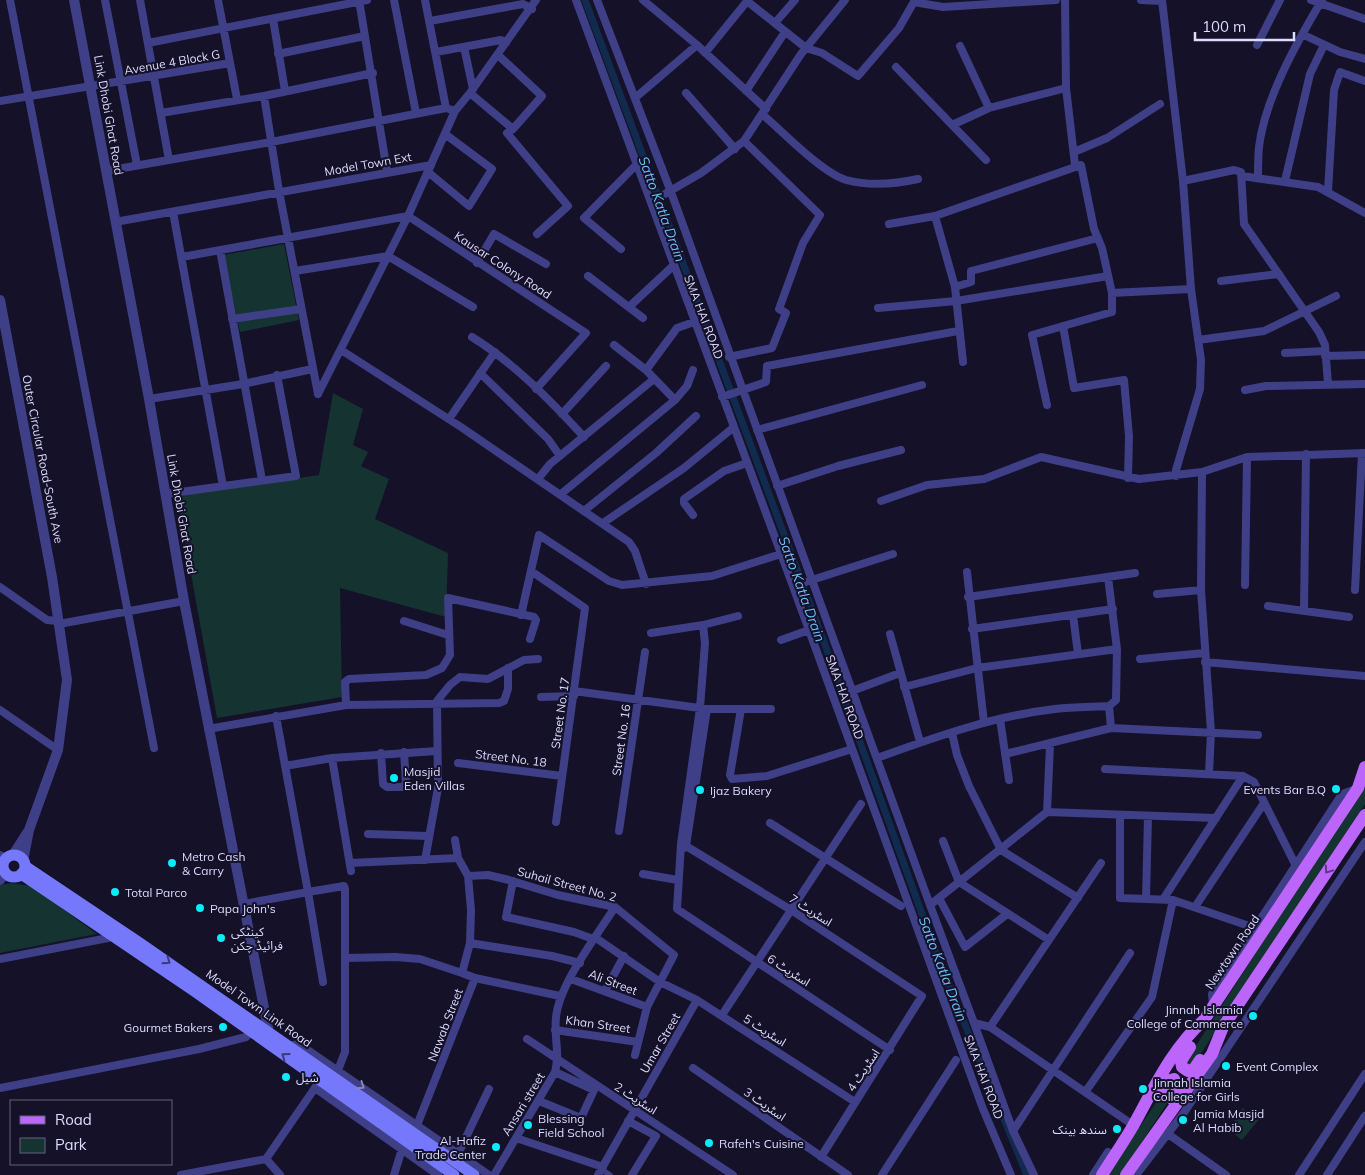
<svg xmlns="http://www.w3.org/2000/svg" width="1365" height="1175" viewBox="0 0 1365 1175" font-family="Mulish,'Noto Sans Arabic',sans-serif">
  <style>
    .green { fill: #143331 }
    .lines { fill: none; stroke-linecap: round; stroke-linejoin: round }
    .canal { stroke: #102b4e; stroke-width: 7 }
    .pedestrian { stroke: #3e3f87; stroke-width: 5.5 }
    .minor { stroke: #3e3f87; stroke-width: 8 }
    .tertiary { stroke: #3e3f87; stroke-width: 10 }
    .secondary { stroke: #7578fb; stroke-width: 11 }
    .primary { stroke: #bc65fb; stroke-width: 12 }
    .oneway { stroke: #603788 }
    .oneway2 { stroke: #3b3a7d }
    .oneway3 { stroke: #8685bd }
    .poi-dot { fill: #0cecf8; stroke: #141129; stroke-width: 2 }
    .labels { text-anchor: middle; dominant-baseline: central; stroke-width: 4; stroke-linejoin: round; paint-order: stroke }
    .street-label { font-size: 12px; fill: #dddbfe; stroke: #141129 }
    .poi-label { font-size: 12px; fill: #dddbfe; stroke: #141129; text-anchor: start }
    .water-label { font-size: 14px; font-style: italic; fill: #6cbffb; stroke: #141129 }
  </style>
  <rect width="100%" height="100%" fill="#141129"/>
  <path class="green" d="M284,244L299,320L240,332L223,255Z
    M333,393L363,409L353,445L368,452L361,466L389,479L375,519L448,553L446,617L340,588L342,697L217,718L177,496L319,475Z
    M1365,784V804L1194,1064H1187L1188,1058Z
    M11,883L31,886L97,934L0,953V885Z
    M1169,1083L1176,1090L1120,1175H1108Z
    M1242,1108L1260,1118L1242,1140L1229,1130Z"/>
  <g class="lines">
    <path class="canal" d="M585,0L820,631L940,964L1027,1175"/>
    <path class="pedestrian" d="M601,1169L610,1175"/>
    <path class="minor" d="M10,0L154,748
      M105,0L137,165
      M140,0L169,160
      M218,0L237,99
      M359,0L387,171
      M394,0L416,113
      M425,0L446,108
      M576,0L793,586L983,1109L1011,1175
      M597,0L671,192L930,905L974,1023L990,1027
      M643,0L697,45L766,109
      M1065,0L1066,88L1075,165
      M1141,0L1162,1
      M1162,0L1183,181L1191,289L1201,360L1200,389L1176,470V476
      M1311,0L1365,19
      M747,1L806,48L822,53L858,76L899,28L915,0
      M914,2L943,7L1056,0
      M273,19L285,91
      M430,21L523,4L532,9
      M775,23L795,0
      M1304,35L1340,52L1365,59
      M148,43L367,0
      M1257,45L1280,0
      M960,46L989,108
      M464,47L473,89
      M436,52L501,40L506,43
      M705,53L748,0
      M278,54L365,36
      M498,55L542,96L513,129
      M896,67L986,160
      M746,91L785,32
      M470,93L513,129L507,133L568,206L537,234
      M686,93L735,149
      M264,96L279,191L318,394
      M635,98L697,45
      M0,101L230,63
      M161,113L264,96L373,73
      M762,114C782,131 822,173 846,180C869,186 895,184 918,179
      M952,125L989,108L1066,88
      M1074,152L1107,138L1160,104
      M106,171L271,142L446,108L455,111
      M428,172L469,206L492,169L445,134
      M1242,176L1318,187L1365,213
      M1258,178C1258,168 1258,157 1259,147C1265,98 1297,42 1322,0
      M1183,181L1234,170L1241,172L1244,224L1319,332L1325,345L1328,384
      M1285,181L1310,74L1324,45
      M1328,191L1334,90L1340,72L1365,81
      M651,202L701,173L744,141L801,54L845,0
      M173,212L223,486
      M935,216L955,287L963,362
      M115,222L431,165
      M889,224L935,216L1081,165L1094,229L1102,248L1112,293L1191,289
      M621,249L584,218L637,164
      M220,250L262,480
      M182,257L408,216L586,333L536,389
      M477,263L494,234L546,264
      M295,271L388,256L473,307
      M588,276L643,318
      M1221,281L1279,274
      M955,287L971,282V271L1098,238
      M630,306L673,266
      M878,308L956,301L1108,276
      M232,319L301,309
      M1063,326L1074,388L1124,380L1129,436L1128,478
      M472,337C514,363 550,400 584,437
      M1198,340L1264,331L1336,296
      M614,345L646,370L675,400
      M341,350L461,427L629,542L635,551L646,584
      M1285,353L1325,351
      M1325,356L1365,355
      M729,357L772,348L786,313L779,309L803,243L820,215L744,141
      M646,370L677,328L694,322
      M480,373L548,439L560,456
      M1245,390L1266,386L1365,384
      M318,394L408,216L455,111L470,93L536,0
      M722,397L766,382L767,366L958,331
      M149,399L243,384L312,369
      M1047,405L1032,335L1112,312V293
      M562,414L606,366
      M449,419L495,352
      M757,430L922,385
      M1202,472L1201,590L1211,732L1209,774
      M538,479L550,464L654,379
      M777,486L838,466L901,450
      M166,494L296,476L277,375
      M561,494L675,400L687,386L693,370
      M881,501L927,485L984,479L1041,457L1139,479L1202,472L1247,457L1365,453
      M585,510L656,453L696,416
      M693,515L684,503V499L724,471L747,463
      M603,523L684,468L734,427
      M531,571L585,608L556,822
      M967,572L984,723
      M1108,577L1117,649L1116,700L1109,706L1111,728
      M1245,585L1247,457
      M793,586L893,554
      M0,587L47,620L59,621
      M1355,590L1362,453
      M1157,594L1201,590
      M968,597L1135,573
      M1268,606L1349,617
      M1304,611L1306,454
      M521,615L539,535L609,581L622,585L712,576L781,554
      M1073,615L1078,654
      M404,621L448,635
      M59,624L184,601
      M703,625L705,643L700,708L681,844L677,909L890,1050
      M972,629L1113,609
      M651,633L703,625L738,616
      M890,634L920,742
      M781,640L809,630
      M1140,659L1205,653
      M1205,662L1365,676
      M904,687L977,668L1117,649
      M574,691L707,709H771
      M852,691L900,673
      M541,697L574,696
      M346,705L345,682L349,679L426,675L442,668L450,655L448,598L534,617L536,620L530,639
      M741,709L730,775L732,779L767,776L852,749
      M0,710L58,750
      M1000,719L1009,780
      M208,729L346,705L499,703L504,701L508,689V668
      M952,733L957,755L969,786L1001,850L1078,898
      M381,753L383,784L387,787H403L406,783L404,752
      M1005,754L1111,728L1258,735
      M332,758L351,871
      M877,758C935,737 994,716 1055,709C1073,707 1091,707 1109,706
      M458,763L562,776
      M285,766L332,758L437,751
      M1105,769L1243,776L1254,782L1296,866
      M1047,812L1050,745
      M1120,816V898L1173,900L1255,928
      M770,823L901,906
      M619,831L645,652
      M368,834L428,836
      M455,840L458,858L468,876L471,910L470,943L462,973L475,978
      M943,841L959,882L1049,940
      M686,846L791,910L922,996L821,1157
      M684,848L686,846L707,709
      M425,860L438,788L437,701L450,685L460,677L488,679L524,660L538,659
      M350,863L458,858
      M1101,863L990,1027L1133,1125
      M643,874L678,880
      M468,876L488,875L509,880L558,895L615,907L674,955L647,1007L635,1055
      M513,881L506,917L574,932L593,939
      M939,898L965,947L1007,914
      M1164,898L1243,776
      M1146,899L1148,816
      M244,904L308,892L276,716
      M930,905L1047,812L1216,818
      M1195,907L1264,803
      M596,938L660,982L697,1000L855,1102
      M470,943L552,956L580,963
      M345,958L395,957L420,959L462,973
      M0,959L108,938L111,934
      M571,979L647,1007
      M323,982L308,892L344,886L345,889V1052L335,1078
      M605,991L624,956
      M1213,1004L1212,994L1342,794L1356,789
      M722,1015L861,804
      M974,1023L1013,1131L1034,1175
      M555,1030L638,1042
      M527,1039L733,1175
      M289,1046L299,1044L489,1175
      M693,1068L848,1175
      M0,1088L199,1049L246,1037L253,1029
      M315,1088L438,1175
      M1086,1091L1152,997L1173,900
      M539,1101L581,1118L594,1090L555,1072
      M628,1121L656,1136L632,1175
      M1013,1131L1130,953
      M414,1133L475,978L560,996
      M1168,1134L1226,1175
      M516,1138L603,1167
      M458,1154L489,1089
      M266,1159L280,1175
      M181,1175L266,1159L319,1082
      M394,1175L402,1149
      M494,1175L555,1072C561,1052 552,1032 557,1011C563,980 597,935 615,907
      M598,1175L697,1000
      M882,1175L956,1060
      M1093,1175L1108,1152L1114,1156
      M1136,1175L1183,1114L1365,842
      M1299,1175L1365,1074
      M1327,1175L1365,1116"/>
    <path class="tertiary" d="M74,0L149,399L184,601L267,1023L268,1028L262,1037
      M0,300L52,577L67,680L58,750L29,830L23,861
      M13,855L27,833
      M0,856L5,859
      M0,880L6,873"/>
    <path class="secondary" d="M3 866a11 11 0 1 1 22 0a11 11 0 1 1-22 0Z
      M25,866L140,943L474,1175
      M21,874L194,991L454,1175"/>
    <path class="primary" d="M1190,1047L1181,1061L1182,1067L1188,1071L1194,1069L1200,1060
      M1160,1092L1167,1081L1174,1079L1179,1088L1172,1099
      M1102,1175C1112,1159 1123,1143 1133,1126C1153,1090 1172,1048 1204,1020L1358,788L1365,767
      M1126,1175L1212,1054L1223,1027L1365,815"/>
  </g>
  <defs><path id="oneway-chevron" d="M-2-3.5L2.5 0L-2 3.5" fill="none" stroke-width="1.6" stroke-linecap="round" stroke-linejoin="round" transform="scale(1.25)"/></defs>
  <use class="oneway" href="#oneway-chevron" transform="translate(1328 870) rotate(124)"/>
  <g class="oneway2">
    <use href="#oneway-chevron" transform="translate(167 961) rotate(35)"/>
    <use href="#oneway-chevron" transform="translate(285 1056) rotate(-144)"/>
  </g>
  <use class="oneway3" href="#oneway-chevron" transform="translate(361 1086) rotate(35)"/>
  <g class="poi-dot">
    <circle cx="394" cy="778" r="5"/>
    <circle cx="1336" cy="789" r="5"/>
    <circle cx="700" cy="790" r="5"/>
    <circle cx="172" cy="863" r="5"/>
    <circle cx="115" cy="892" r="5"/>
    <circle cx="200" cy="908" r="5"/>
    <circle cx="221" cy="938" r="5"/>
    <circle cx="1253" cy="1016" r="5"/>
    <circle cx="223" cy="1027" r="5"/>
    <circle cx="1226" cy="1066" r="5"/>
    <circle cx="286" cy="1077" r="5"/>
    <circle cx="1143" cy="1089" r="5"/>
    <circle cx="1183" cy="1120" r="5"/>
    <circle cx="528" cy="1125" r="5"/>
    <circle cx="1117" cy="1129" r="5"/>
    <circle cx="709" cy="1143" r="5"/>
    <circle cx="496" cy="1147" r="5"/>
  </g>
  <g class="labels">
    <g class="street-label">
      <text transform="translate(172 62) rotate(-10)">Avenue 4 Block G</text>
      <text transform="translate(109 115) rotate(80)">Link Dhobi Ghat Road</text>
      <text transform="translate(368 164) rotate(-10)">Model Town Ext</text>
      <text transform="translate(503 265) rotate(33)">Kausar Colony Road</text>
      <text transform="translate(704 317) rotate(69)">SMA HAI ROAD</text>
      <text transform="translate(43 459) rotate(79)">Outer Circular Road-South Ave</text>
      <text transform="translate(182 514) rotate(80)">Link Dhobi Ghat Road</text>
      <text transform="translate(845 697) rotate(70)">SMA HAI ROAD</text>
      <text transform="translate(560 713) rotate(-82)">Street No. 17</text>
      <text transform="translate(621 740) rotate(-82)">Street No. 16</text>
      <text transform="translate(511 758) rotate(7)">Street No. 18</text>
      <text transform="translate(567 884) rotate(15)">Suhail Street No. 2</text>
      <text transform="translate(811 910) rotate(33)">اسٹریٹ 7</text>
      <text transform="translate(1232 952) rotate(-56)">Newtown Road</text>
      <text transform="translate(789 970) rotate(33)">اسٹریٹ 6</text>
      <text transform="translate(613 982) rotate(21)">Ali Street</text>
      <text transform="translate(259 1008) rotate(35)">Model Town Link Road</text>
      <text transform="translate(598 1024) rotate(8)">Khan Street</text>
      <text transform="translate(445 1025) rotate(-69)">Nawab Street</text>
      <text transform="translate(765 1030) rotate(33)">اسٹریٹ 5</text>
      <text transform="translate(660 1043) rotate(-60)">Umar Street</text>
      <text transform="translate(863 1070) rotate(-56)">اسٹریٹ 4</text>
      <text transform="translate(984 1077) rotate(69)">SMA HAI ROAD</text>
      <text transform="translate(636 1098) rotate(33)">اسٹریٹ 2</text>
      <text transform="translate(523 1104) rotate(-59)">Ansari street</text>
      <text transform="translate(765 1104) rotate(35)">اسٹریٹ 3</text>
    </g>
    <g class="poi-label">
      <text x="404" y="771">Masjid<tspan x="404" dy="14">Eden Villas</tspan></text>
      <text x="1326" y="789" text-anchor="end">Events Bar B.Q</text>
      <text x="710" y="790">Ijaz Bakery</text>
      <text x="182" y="856">Metro Cash<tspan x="182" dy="14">&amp; Carry</tspan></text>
      <text x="125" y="892">Total Parco</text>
      <text x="210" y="908">Papa John's</text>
      <text x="231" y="931">کینٹکی<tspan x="231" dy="14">فرائیڈ چکن</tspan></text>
      <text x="1243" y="1009" text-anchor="end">Jinnah Islamia<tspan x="1243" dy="14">College of Commerce</tspan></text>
      <text x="213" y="1027" text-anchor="end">Gourmet Bakers</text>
      <text x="1236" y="1066">Event Complex</text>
      <text x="296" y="1077">شیل</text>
      <text x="1153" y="1082">Jinnah Islamia<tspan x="1153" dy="14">College for Girls</tspan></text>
      <text x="1193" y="1113">Jamia Masjid<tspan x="1193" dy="14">Al Habib</tspan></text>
      <text x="538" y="1118">Blessing<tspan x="538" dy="14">Field School</tspan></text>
      <text x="1107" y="1129" text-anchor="end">سندھ بینک</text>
      <text x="486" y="1140" text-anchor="end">Al-Hafiz<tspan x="486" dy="14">Trade Center</tspan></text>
      <text x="719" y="1143">Rafeh's Cuisine</text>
    </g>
    <g class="water-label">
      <text transform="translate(662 209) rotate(70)">Satto Katla Drain</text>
      <text transform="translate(802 589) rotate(70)">Satto Katla Drain</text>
      <text transform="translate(943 969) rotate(69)">Satto Katla Drain</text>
    </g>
  </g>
  <rect x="10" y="1100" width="162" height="65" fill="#141129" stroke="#64627e"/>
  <rect x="20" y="1116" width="25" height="8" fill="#bc65fb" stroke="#64627e"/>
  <text x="55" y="1125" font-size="15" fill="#dddbfe">Road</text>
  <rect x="20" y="1138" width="25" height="15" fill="#143331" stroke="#64627e"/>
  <text x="55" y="1150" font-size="15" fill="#dddbfe">Park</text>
  <path d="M1195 32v8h99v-8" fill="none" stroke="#dddbfe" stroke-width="2.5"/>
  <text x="1202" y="32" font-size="15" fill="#dddbfe" stroke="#141129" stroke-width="4" paint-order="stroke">100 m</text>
</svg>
